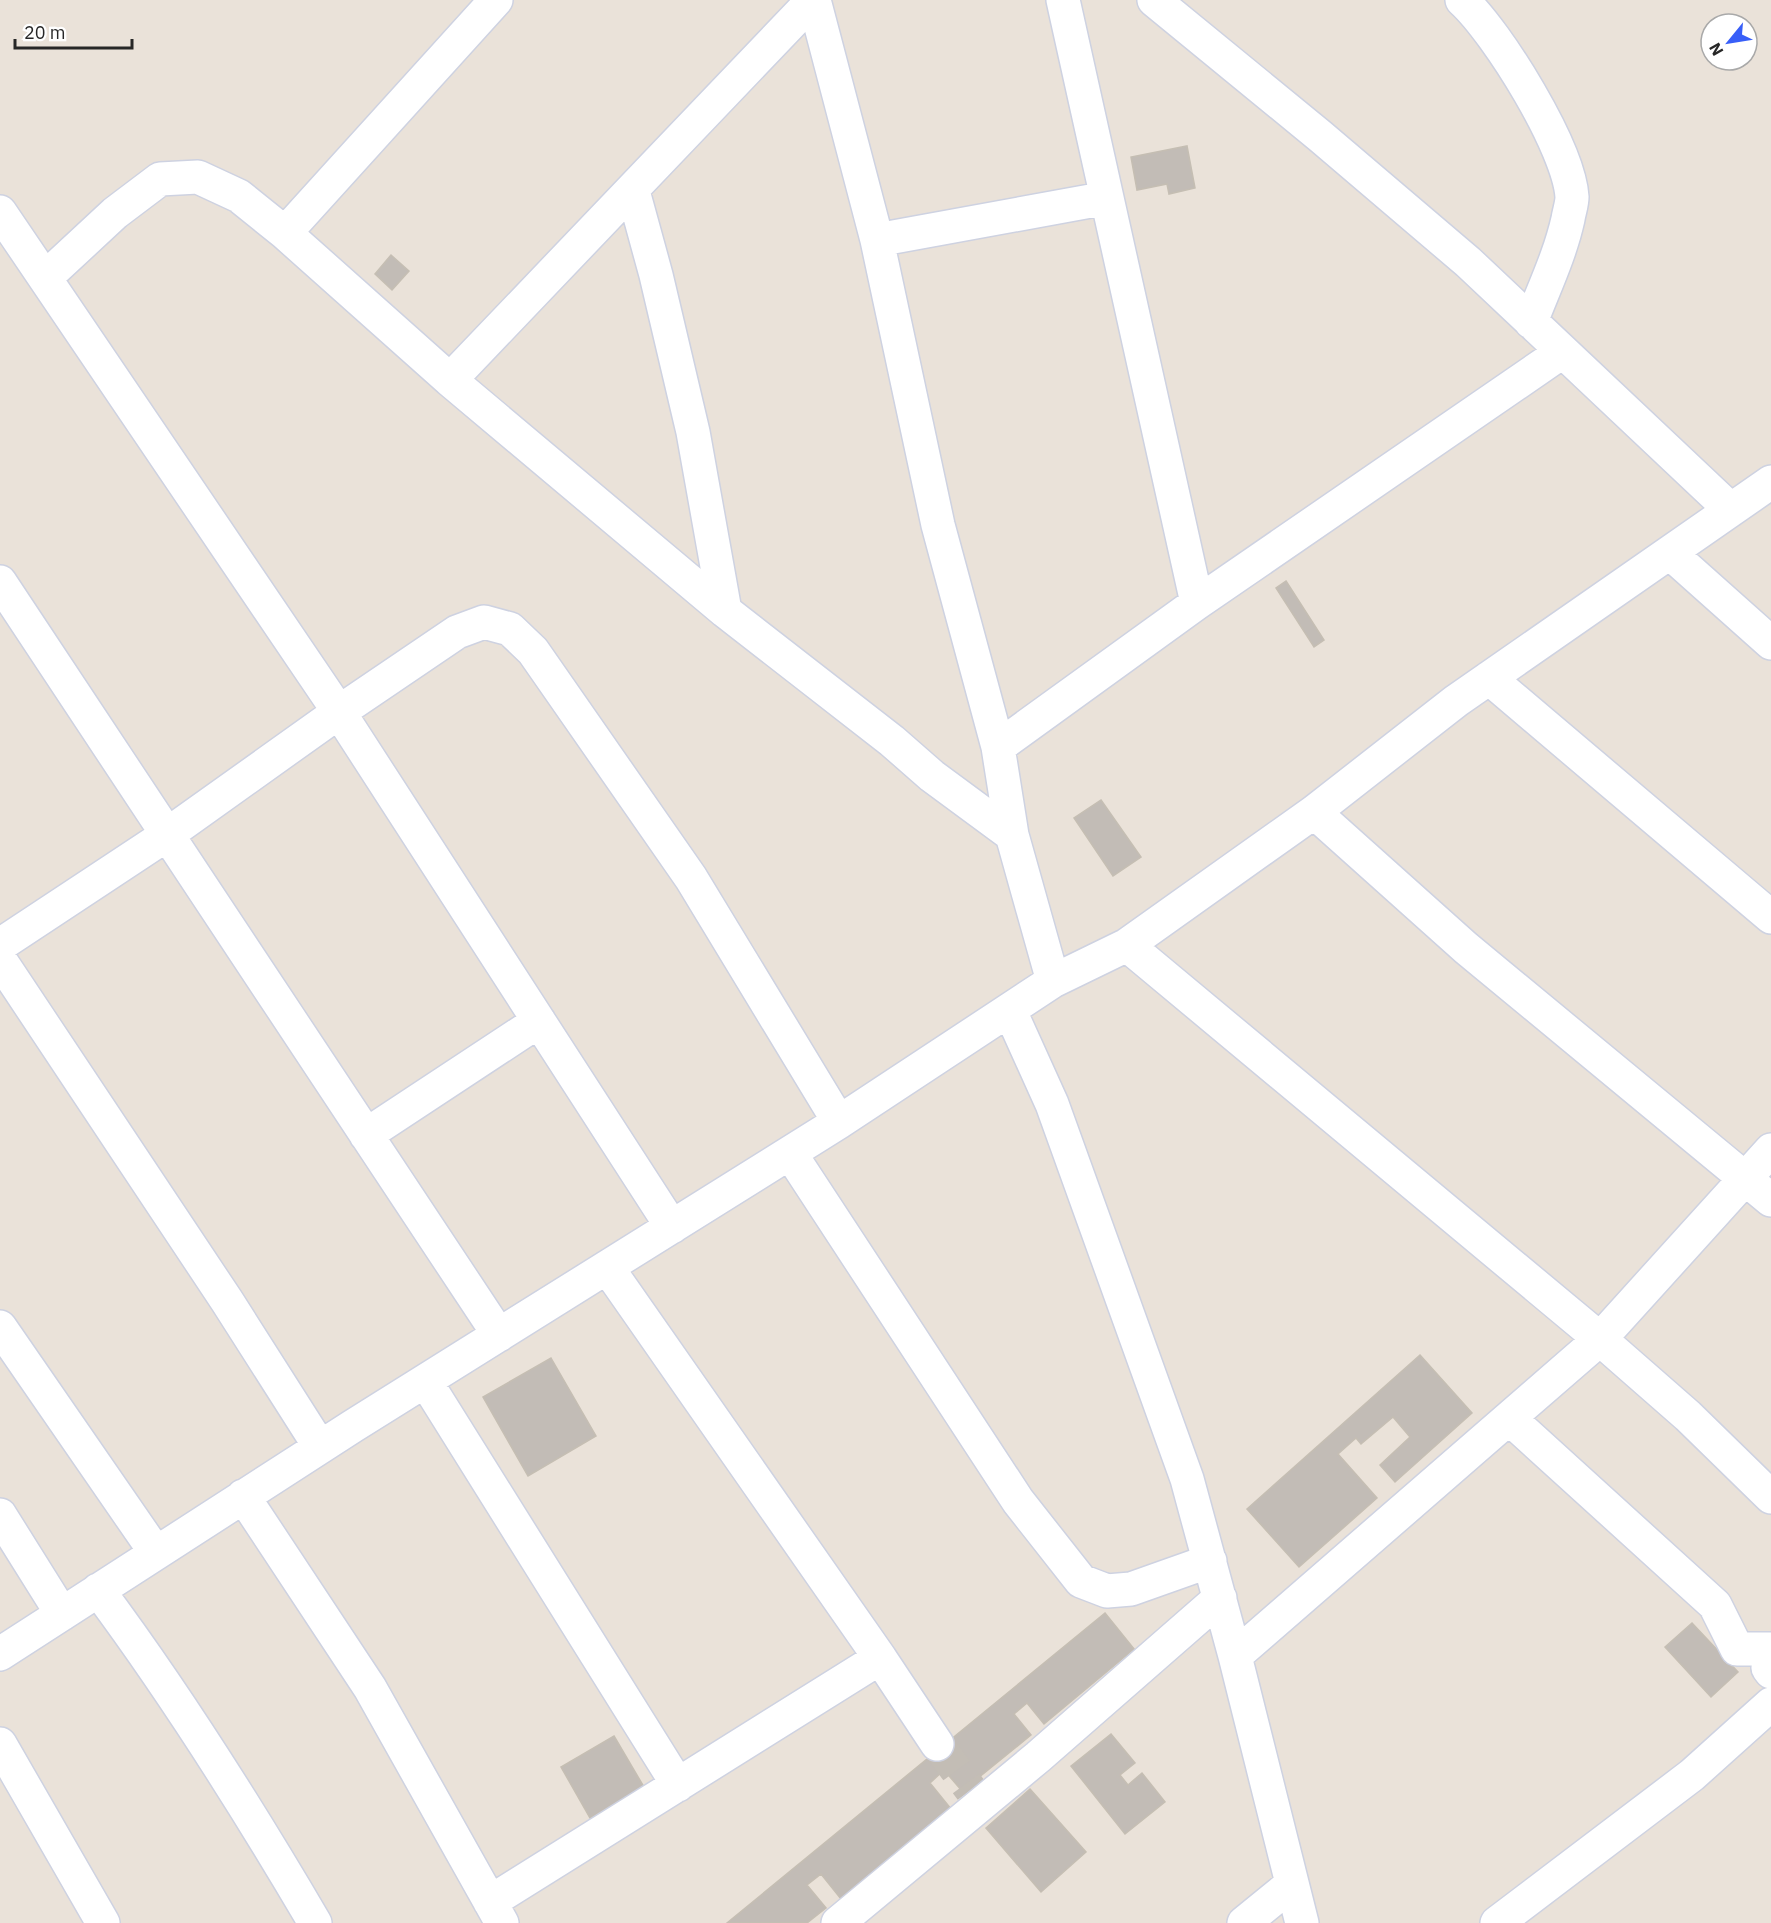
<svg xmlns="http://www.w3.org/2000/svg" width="1771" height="1923" viewBox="0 0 1771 1923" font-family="'IBM Plex Sans',sans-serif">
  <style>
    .building { fill: #c2bcb6; stroke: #c5beb3; stroke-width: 1.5 }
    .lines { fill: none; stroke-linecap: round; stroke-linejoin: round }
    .minor-tunnel { stroke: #c3bdb5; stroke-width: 33; stroke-dasharray: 33 16; stroke-linecap: butt }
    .minor-casing { stroke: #ced2e1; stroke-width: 36 }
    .minor { stroke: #fff; stroke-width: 33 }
  </style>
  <rect width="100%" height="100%" fill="#eae2d9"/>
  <path class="building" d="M1187,146L1195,188L1169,194L1167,184L1137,190L1131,157Z
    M391,255L409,271L392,290L375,274Z
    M1286,581L1324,640L1314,647L1276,588Z
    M1101,800L1141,857L1113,876L1074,818Z
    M1420,1355L1472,1413L1395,1482L1380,1465L1410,1437L1393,1417L1361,1444L1356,1438L1338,1454L1377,1498L1299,1567L1247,1509Z
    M551,1358L596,1436L528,1476L483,1397Z
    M1105,1613L1134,1649L1044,1724L1027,1703L1014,1714L1031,1735L962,1791L944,1770L930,1783L951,1809L841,1899L821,1874L807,1885L826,1908L807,1923H727Z
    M1692,1623L1738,1672L1711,1697L1665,1647Z
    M1111,1734L1135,1763L1120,1775L1128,1785L1142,1773L1165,1802L1125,1834L1071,1766Z
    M614,1736L644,1787L590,1818L561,1767Z
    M1030,1789L1086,1852L1041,1892L986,1828Z"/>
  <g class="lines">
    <path class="minor-tunnel" d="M937,1744L971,1790"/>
    <defs>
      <path id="minor" d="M814,0L877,240L938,525L998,747L1012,835L1053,981
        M1063,0L1197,603
        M1154,0L1320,136L1468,262L1731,510
        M1462,0C1498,33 1569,148 1572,197C1572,204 1569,212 1568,219C1560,255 1544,288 1531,322
        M633,191L656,275L693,432L725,611
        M0,212L339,712L672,1227
        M285,233L496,0
        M877,240L1107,198
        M45,278L115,213L160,179L198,177L239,196L285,233L450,380L725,611L892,741L932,776L1012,835
        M450,380L813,0
        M1670,553L1771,643
        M0,582L499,1335
        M1489,678L1771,917
        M998,747L1197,603L1562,352
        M1314,812L1466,948L1771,1200
        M0,945L168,834L339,712L457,632L484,622L510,629L533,651L691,878L839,1122
        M1127,945L1600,1339L1688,1416L1771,1497
        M0,960L227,1301L320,1447
        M1010,1011L1052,1104L1187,1479L1235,1656L1302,1923
        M366,1135L539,1021
        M790,1153L1018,1501L1081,1581L1107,1591L1131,1589L1210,1561
        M607,1267L880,1658L937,1744
        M0,1327L156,1553
        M426,1382L678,1785
        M1509,1418L1715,1605L1737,1649H1771L1768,1668L1771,1672
        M243,1496L370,1688L502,1923
        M0,1515L62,1614
        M98,1590C177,1696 248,1809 315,1923
        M0,1654L353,1426L839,1122L1053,981L1127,945L1314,812L1456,701L1771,482
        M1235,1656L1600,1339L1771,1150
        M0,1744L103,1923
        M490,1902L880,1658
        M838,1923L1038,1757L1220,1598
        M1244,1923L1292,1884
        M1497,1923L1692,1775L1771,1704"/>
    </defs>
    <use href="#minor" class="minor-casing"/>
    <use href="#minor" class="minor"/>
  </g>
  <g transform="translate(1729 42) rotate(240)"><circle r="28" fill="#ffffff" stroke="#a9a9a9" stroke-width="1.5"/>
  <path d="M0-4.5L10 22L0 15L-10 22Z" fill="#385ff8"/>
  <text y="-9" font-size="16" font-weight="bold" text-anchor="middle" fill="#272727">N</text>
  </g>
  <path d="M15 39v9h117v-9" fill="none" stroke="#272727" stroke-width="3"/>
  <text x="24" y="39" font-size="18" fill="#272727" stroke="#ffffff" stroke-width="4.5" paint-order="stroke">20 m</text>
</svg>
